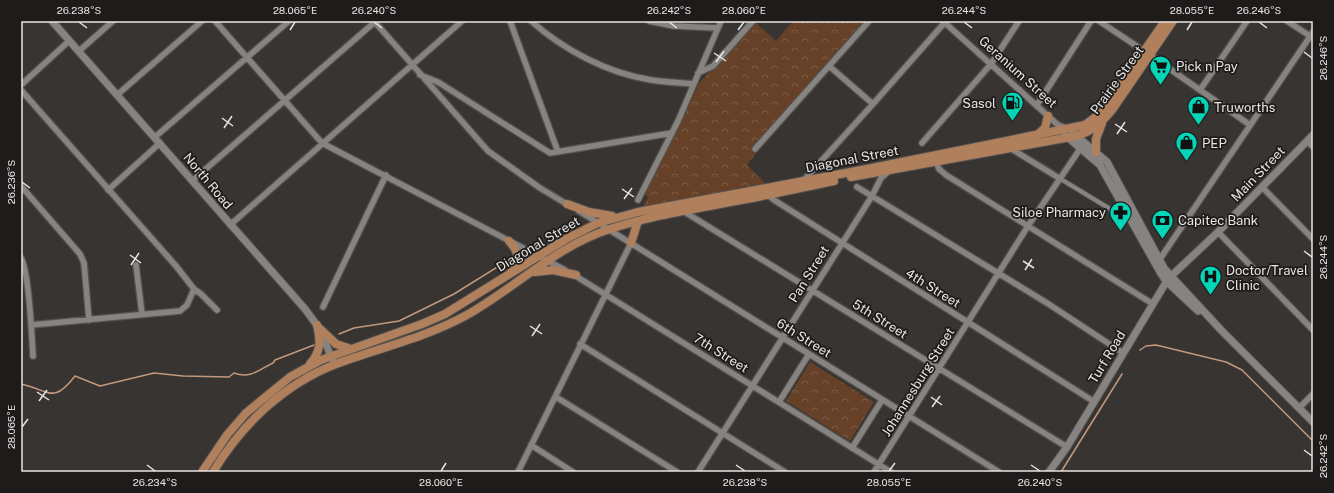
<svg xmlns="http://www.w3.org/2000/svg" width="1334" height="493" viewBox="0 0 1334 493" font-family="'Public Sans',sans-serif">
  <style>
    .park { fill: url(#park-crowns) }
    .lines { fill: none; stroke-linecap: round; stroke-linejoin: round }
    .stream { stroke: #c3997d; stroke-width: 1.5 }
    .pedestrian-casing { stroke: #53504e; stroke-width: 6 }
    .minor-casing { stroke: #53504e; stroke-width: 8 }
    .tertiary-casing { stroke: #53504e; stroke-width: 9 }
    .secondary-casing { stroke: #53504e; stroke-width: 9 }
    .primary-casing { stroke: #53504e; stroke-width: 10 }
    .pedestrian { stroke: #878381; stroke-width: 4 }
    .minor { stroke: #878381; stroke-width: 5.5 }
    .tertiary { stroke: #878381; stroke-width: 7 }
    .secondary { stroke: #878381; stroke-width: 7 }
    .primary { stroke: #b07f5c; stroke-width: 8 }
    .ticks { fill: none; stroke: #e7e4e3; stroke-width: 1.5 }
    .labels { text-anchor: middle; dominant-baseline: central; stroke-width: 3.5; stroke-linejoin: round; paint-order: stroke }
    .poi-label { font-size: 13px; fill: #e7e4e3; stroke: #1e1c1b; text-anchor: start }
    .street-label { font-size: 13px; fill: #e7e4e3; stroke: #1e1c1b }
    .neatline { fill: none; stroke: #e7e4e3; stroke-width: 1.5 }
    .ticks-label { font-size: 10px; text-anchor: middle; fill: #e7e4e3 }
  </style>
  <defs>
    <pattern id="park-crowns" width="20" height="18" patternUnits="userSpaceOnUse"><rect width="20" height="18" fill="#674127"/><path d="M2 6a3 3 0 1 1 6 0M12 15a3 3 0 1 1 6 0" fill="none" stroke="#7d5c46"/></pattern>
  </defs>
  <rect width="100%" height="100%" fill="#373432"/>
  <path class="park" d="M793,21H864L752,147L756,153L747,165L765,183L643,207L648,198L645,193L700,82L755,22L776,41Z
    M810,362L874,402L850,441L786,401Z"/>
  <g class="lines">
    <path class="stream" d="M339,334L354,328L399,321L454,294L512,258
      M1140,350L1146,346L1156,345L1226,362L1242,370L1313,441
      M21,384C49,390 53,405 75,376L100,386L154,373L183,376L229,377L234,373C251,379 258,370 273,363L275,360L314,345
      M1061,472L1122,374"/>
    <defs>
      <path id="pedestrian" d="M1059,178L1130,221"/>
      <path id="minor" d="M215,21L322,143L565,270
        M374,21L488,151L540,188L570,206
        M510,21L558,152
        M531,21C564,50 607,73 651,80C665,82 680,83 694,84
        M649,21L674,26L718,28
        M943,21L1048,116L1058,125L1066,128
        M1099,21L1138,47
        M1287,21L1313,38
        M79,51L113,21
        M1147,53L1250,125
        M829,66L873,104
        M698,73L713,66L753,21
        M420,75L438,82L550,153L672,133
        M21,85L69,41
        M21,90L176,266L194,289L201,294L217,310
        M1200,90L1247,21
        M117,95L202,21
        M1037,105L1091,21
        M155,137L289,21
        M1307,141L1313,147
        M922,143L991,64L1019,21
        M1010,148L1059,178
        M755,149L869,21
        M935,159L939,169L946,175L1153,304
        M804,180L873,104L946,21
        M192,181L376,21
        M21,186L80,254L84,263L89,320
        M857,187L1047,303L1123,353
        M1262,187L1313,239
        M108,190L160,143
        M767,194L774,200L1093,401
        M638,200L678,121L721,21
        M579,211L999,472
        M683,211L1067,447
        M230,225L462,21
        M1218,232L1313,330
        M21,258C29,270 32,338 33,356
        M1160,259L1313,32
        M136,265L142,314
        M574,275L891,472
        M323,307L386,175
        M31,325L180,311L187,305L194,289
        M580,344L785,472
        M556,397L677,472
        M779,402L809,354
        M1299,408L1313,394
        M531,445L573,472
        M852,448L882,400
        M518,472L631,243
        M698,472L872,196L881,178L889,171
        M874,472L1028,226L1082,146"/>
      <path id="tertiary" d="M52,21L305,309L319,328L333,361"/>
      <path id="secondary" d="M1073,133L1107,162L1164,268L1171,276L1221,330L1313,422
        M1065,135L1100,165L1160,272L1166,281L1198,311
        M1049,472L1067,447L1168,279L1218,232L1313,135"/>
      <path id="primary" d="M1037,135L1045,128L1048,116
        M1096,152V139L1102,123
        M851,177L1076,136C1093,131 1101,123 1112,110L1173,21
        M567,204L589,212L612,216
        M509,241C519,252 521,260 511,272
        M631,243L638,221
        M535,272L553,270L576,275
        M319,328L336,344L351,349
        M310,364C321,352 321,340 317,325
        M202,472L227,435L246,413L290,377L321,360L422,324L445,314L566,239L598,223L638,212L867,169L1085,125L1101,113L1165,21
        M213,472C241,425 284,384 336,364C379,348 424,338 465,316C514,289 556,246 610,229C649,216 690,210 730,202C765,196 800,188 834,181"/>
    </defs>
    <use href="#pedestrian" class="pedestrian-casing"/>
    <use href="#minor" class="minor-casing"/>
    <use href="#tertiary" class="tertiary-casing"/>
    <use href="#secondary" class="secondary-casing"/>
    <use href="#primary" class="primary-casing"/>
    <use href="#pedestrian" class="pedestrian"/>
    <use href="#minor" class="minor"/>
    <use href="#tertiary" class="tertiary"/>
    <use href="#secondary" class="secondary"/>
    <use href="#primary" class="primary"/>
  </g>
  <path class="ticks" d="M79,22L87,28M374,22L382,28M669,22L677,28M964,22L972,28M1259,22L1267,28M290,30L295,22M738,30L744,22M1187,30L1192,22M1304,52L1312,58M714,53L726,61M716,62L724,51M222,118L233,126M1115,124L1127,132M224,128L232,116M1117,134L1125,122M22,182L30,188M622,189L634,197M624,199L632,188M1304,251L1312,257M130,255L141,263M1023,261L1034,268M131,265L139,253M1025,270L1032,259M530,326L542,334M532,336L540,324M37,392L49,400M931,397L942,405M39,401L47,390M932,407L940,396M22,427L28,419M1304,450L1312,456M147,465L155,471M736,465L745,471M1031,465L1040,471M441,471L446,463M889,471L895,463"/>
  <defs>
    <symbol id="supermarket-pin" viewBox="-11 -11 22 30"><path d="M0 17L-7.5 6A9.5 9.5 0 1 1 7.5 6Z" fill="#03d5b6" stroke="#1e1c1b"/><path d="M-6-5.5h2.5l.6 2H6L4.5 2H-2.5L-4.4-4H-6ZM-1.5 3.2a1.3 1.3 0 1 0 .1 0ZM3 3.2a1.3 1.3 0 1 0 .1 0Z" fill="#111"/></symbol>
    <symbol id="fuel-pin" viewBox="-11 -11 22 30"><path d="M0 17L-7.5 6A9.5 9.5 0 1 1 7.5 6Z" fill="#03d5b6" stroke="#1e1c1b"/><path d="M-5.5-6h7V0h2V4h1.3V-2.5L3-4.5l.8-.8L6-3V5H2.5V1h-1V6h-7ZM-4.2-4.7v3.2H.2V-4.7Z" fill="#111"/></symbol>
    <symbol id="shop-pin" viewBox="-11 -11 22 30"><path d="M0 17L-7.5 6A9.5 9.5 0 1 1 7.5 6Z" fill="#03d5b6" stroke="#1e1c1b"/><path d="M-5-2.5h2.3a2.7 3.5 0 0 1 5.4 0H5L5.5 6h-11ZM-1.5-2.5h3a1.5 2.3 0 0 0-3 0Z" fill="#111"/></symbol>
    <symbol id="pharmacy-pin" viewBox="-11 -11 22 30"><path d="M0 17L-7.5 6A9.5 9.5 0 1 1 7.5 6Z" fill="#03d5b6" stroke="#1e1c1b"/><path d="M-2-6h4v4h4v4h-4v4h-4v-4h-4v-4h4Z" fill="#111"/></symbol>
    <symbol id="bank-pin" viewBox="-11 -11 22 30"><path d="M0 17L-7.5 6A9.5 9.5 0 1 1 7.5 6Z" fill="#03d5b6" stroke="#1e1c1b"/><path d="M-6-4H6V4H-6ZM0-2.3a2.3 2.3 0 1 0 0 4.6a2.3 2.3 0 1 0 0-4.6Z" fill="#111"/></symbol>
    <symbol id="hospital-pin" viewBox="-11 -11 22 30"><path d="M0 17L-7.5 6A9.5 9.5 0 1 1 7.5 6Z" fill="#03d5b6" stroke="#1e1c1b"/><path d="M-5-5h3v3.5h4V-5h3V5h-3V1.5h-4V5h-3Z" fill="#111"/></symbol>
  </defs>
  <g fill-rule="evenodd">
    <use href="#supermarket-pin" x="1148" y="54" width="25" height="34"/>
    <use href="#fuel-pin" x="1000" y="90" width="25" height="34"/>
    <use href="#shop-pin" x="1186" y="94" width="25" height="34"/>
    <use href="#shop-pin" x="1174" y="130" width="25" height="34"/>
    <use href="#pharmacy-pin" x="1108" y="200" width="25" height="34"/>
    <use href="#bank-pin" x="1150" y="208" width="25" height="34"/>
    <use href="#hospital-pin" x="1198" y="264" width="25" height="34"/>
  </g>
  <g class="labels">
    <g class="poi-label">
      <text x="1176" y="66">Pick n Pay</text>
      <text x="996" y="103" text-anchor="end">Sasol</text>
      <text x="1214" y="107">Truworths</text>
      <text x="1202" y="143">PEP</text>
      <text x="1106" y="212" text-anchor="end">Siloe Pharmacy</text>
      <text x="1178" y="220">Capitec Bank</text>
      <text x="1226" y="270">Doctor/Travel<tspan x="1226" dy="15">Clinic</tspan></text>
    </g>
    <g class="street-label">
      <text transform="translate(1018 72) rotate(42)">Geranium Street</text>
      <text transform="translate(1117 80) rotate(-54)">Prairie Street</text>
      <text transform="translate(852 159) rotate(-11)">Diagonal Street</text>
      <text transform="translate(1258 174) rotate(-46)">Main Street</text>
      <text transform="translate(208 181) rotate(50)">North Road</text>
      <text transform="translate(538 244) rotate(-31)">Diagonal Street</text>
      <text transform="translate(809 274) rotate(-58)">Pan Street</text>
      <text transform="translate(933 288) rotate(32)">4th Street</text>
      <text transform="translate(880 319) rotate(32)">5th Street</text>
      <text transform="translate(804 338) rotate(32)">6th Street</text>
      <text transform="translate(721 353) rotate(32)">7th Street</text>
      <text transform="translate(1107 357) rotate(-59)">Turf Road</text>
      <text transform="translate(918 382) rotate(-58)">Johannesburg Street</text>
    </g>
  </g>
  <rect width="1334" height="493" fill="none" stroke="#1e1c1b" stroke-width="44"/>
  <rect x="22" y="22" width="1290" height="449" class="neatline"/>
  <g class="ticks-label">
    <text x="79" y="14">26.238°S</text>
    <text x="295" y="14">28.065°E</text>
    <text x="374" y="14">26.240°S</text>
    <text x="669" y="14">26.242°S</text>
    <text x="744" y="14">28.060°E</text>
    <text x="964" y="14">26.244°S</text>
    <text x="1192" y="14">28.055°E</text>
    <text x="1259" y="14">26.246°S</text>
    <text transform="translate(1323 58) rotate(-90)" y="4">26.246°S</text>
    <text transform="translate(11 182) rotate(-90)" y="4">26.236°S</text>
    <text transform="translate(1323 257) rotate(-90)" y="4">26.244°S</text>
    <text transform="translate(11 427) rotate(-90)" y="4">28.065°E</text>
    <text transform="translate(1323 456) rotate(-90)" y="4">26.242°S</text>
    <text x="155" y="486">26.234°S</text>
    <text x="441" y="486">28.060°E</text>
    <text x="745" y="486">26.238°S</text>
    <text x="889" y="486">28.055°E</text>
    <text x="1040" y="486">26.240°S</text>
  </g>
</svg>
